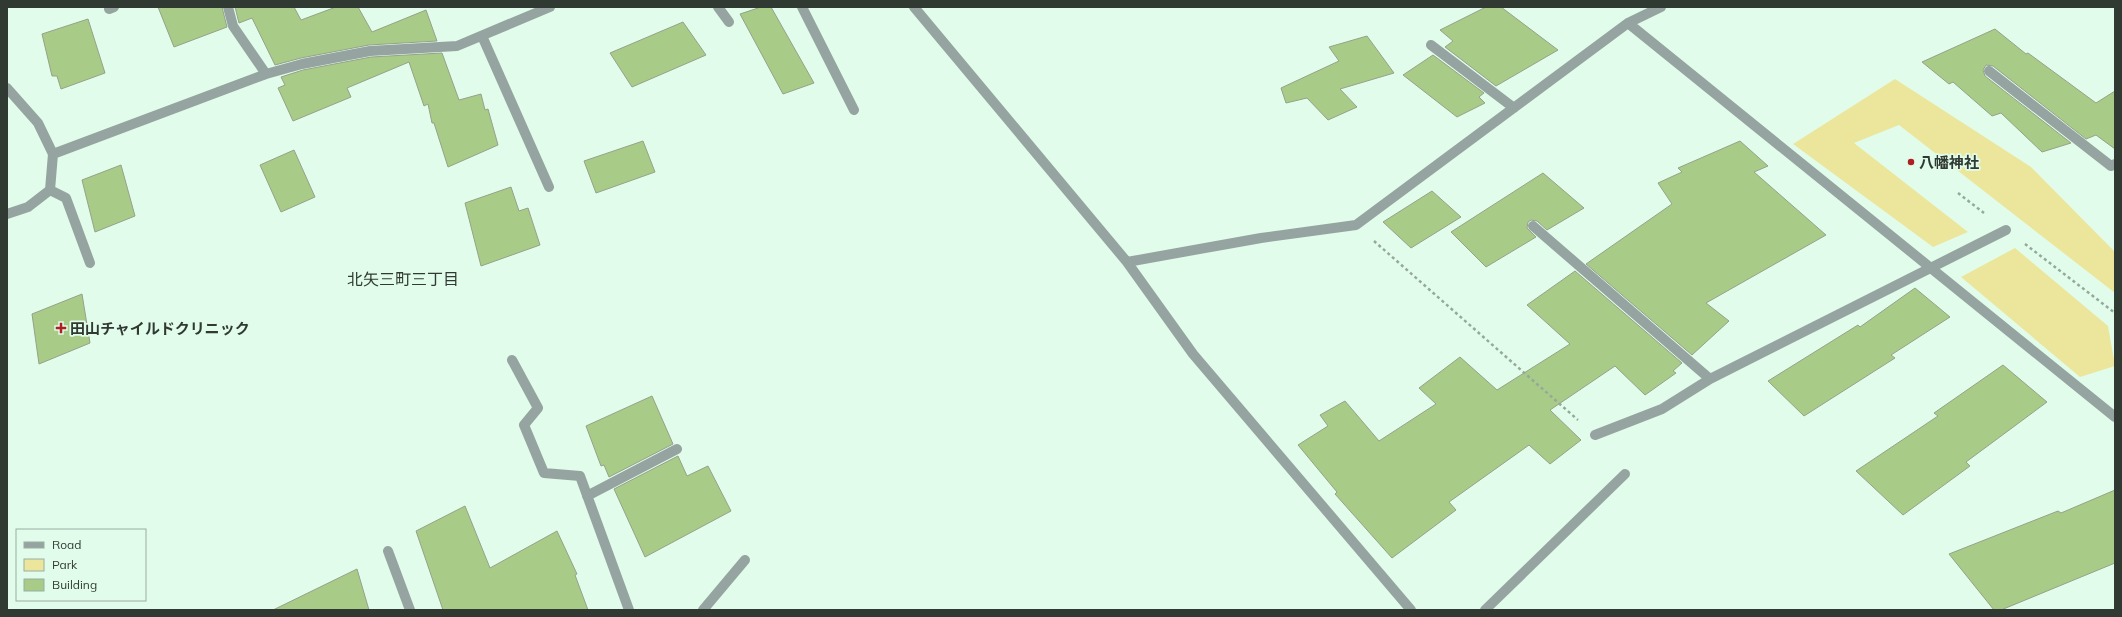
<svg xmlns="http://www.w3.org/2000/svg" width="2122" height="617" viewBox="0 0 2122 617" font-family="Mulish,'Noto Sans JP',sans-serif">
  <style>
    .green { fill: #ece69d }
    .building { fill: #a9cb88; stroke: #95a28a }
    .lines { fill: none; stroke-linecap: round; stroke-linejoin: round }
    .path { stroke: #95a99b; stroke-width: 2.5; stroke-dasharray: 3 3; stroke-linecap: butt }
    .minor { stroke: #96a4a1; stroke-width: 10 }
    .poi-dot { fill: #af1e20; stroke: #e1fcea; stroke-width: 1.5 }
    .labels { text-anchor: middle; dominant-baseline: central; stroke-width: 3.5; stroke-linejoin: round; paint-order: stroke }
    .poi-label { font-size: 15px; font-weight: bold; fill: #303a33; stroke: #e1fcea; text-anchor: start }
    .neighbourhood-label { font-size: 16px; fill: #303a33; stroke: #e1fcea }
  </style>
  <rect width="100%" height="100%" fill="#e1fcea"/>
  <path class="green" d="M1895,79L2031,167L2115,252V293L1899,125L1854,143L1968,232L1933,247L1793,144Z
    M2015,248L2108,326L2115,366L2080,377L1961,277Z"/>
  <path class="building" d="M158,7H222L227,27L174,47Z
    M235,7H294L301,20L336,7H358L372,32L426,10L437,41L369,45L301,58L275,65L252,18L239,23Z
    M761,7H771L814,83L783,94L740,14Z
    M1486,7H1501L1558,50L1496,86L1445,47L1453,41L1440,30Z
    M88,19L105,73L61,89L57,76H52L42,34Z
    M683,22L706,55L632,87L610,53Z
    M1995,29L2026,54L2028,53L2096,103L2115,91V149L2096,135L2086,139L1993,66L1986,65L1983,70L1985,76L2071,143L2042,152L2001,113L1992,116L1953,82L1949,84L1922,62Z
    M1367,36L1394,73L1340,89L1357,107L1328,120L1307,98L1286,103L1281,88L1339,61L1329,47Z
    M442,53L459,100L481,94L485,110L488,109L498,145L448,167L434,123H432L428,104L424,106L409,62L347,88L351,97L293,121L278,88L285,85L281,77L303,70L371,57Z
    M1433,55L1484,93L1479,97L1485,103L1457,117L1403,75Z
    M643,141L655,172L596,193L584,161Z
    M1740,141L1768,166L1754,172L1826,235L1706,303L1729,321L1692,355L1586,264L1672,204L1658,183L1682,172L1678,168Z
    M294,150L315,197L281,212L260,165Z
    M121,165L135,216L95,232L82,180Z
    M1543,173L1584,208L1547,230L1537,221L1531,220L1528,222L1527,228L1536,237L1486,267L1451,232Z
    M511,187L519,211L528,208L540,245L481,266L465,203Z
    M1432,191L1461,217L1411,248L1383,222Z
    M1575,271L1682,363L1673,371L1676,373L1645,395L1615,366L1550,410L1581,440L1550,464L1529,445L1449,502L1456,510L1392,558L1335,494L1337,492L1298,445L1328,426L1320,415L1345,401L1379,441L1436,404L1419,388L1460,357L1497,390L1570,344L1527,305Z
    M1915,288L1950,317L1891,355L1895,358L1804,416L1768,381L1858,325L1860,327Z
    M82,294L90,343L39,364L32,314Z
    M2003,365L2047,402L1966,462L1970,466L1903,515L1856,471L1938,416L1934,413Z
    M652,396L673,444L609,477L604,465L601,466L586,426Z
    M678,456L687,476L708,466L731,511L645,557L614,489Z
    M2115,490V563L2001,610H1994L1949,554L2058,511L2061,513Z
    M465,506L490,568L557,531L577,574L575,575L588,610H443L416,531Z
    M357,569L369,610H273Z"/>
  <g class="lines">
    <path class="path" d="M1958,193L1984,213
      M1374,241L1578,420
      M2025,244L2115,313"/>
    <path class="minor" d="M228,7L233,26L266,74
      M718,7L729,22
      M802,7L854,110
      M914,7L1127,262L1193,354L1411,610
      M109,9L114,7
      M1628,23L2115,417
      M482,36L549,187
      M1431,45L1514,108
      M1989,71L2111,166L2115,164
      M7,88L38,123L53,154L266,74L302,64L370,51L457,46L550,7
      M50,190L66,198L90,263
      M7,214L28,207L50,190L53,154
      M1533,226L1710,379
      M1127,262L1261,238L1356,225L1628,23L1661,7
      M512,360L538,408L524,425L544,473L580,476L629,610
      M1595,435L1662,409L1710,379L2006,230
      M587,496L677,449
      M388,551L410,610
      M703,610L745,560
      M1485,610L1625,474"/>
  </g>
  <g class="poi-dot">
    <circle cx="1911" cy="162" r="4"/>
    <path d="M59 322h4v4h4v4h-4v4h-4v-4h-4v-4h4z"/>
  </g>
  <g class="labels">
    <g class="poi-label">
      <text x="1919" y="162">八幡神社</text>
      <text x="70" y="328">田山チャイルドクリニック</text>
    </g>
    <g class="neighbourhood-label">
      <text x="403" y="279">北矢三町三丁目</text>
    </g>
  </g>
  <rect width="2122" height="617" fill="none" stroke="#303a33" stroke-width="16"/>
  <rect x="16" y="529" width="130" height="72" fill="#e1fcea" stroke="#9aaea1"/>
  <rect x="24" y="542" width="20" height="6" fill="#96a4a1" stroke="#9aaea1"/>
  <text x="52" y="549" font-size="12" fill="#303a33">Road</text>
  <rect x="24" y="559" width="20" height="12" fill="#ece69d" stroke="#9aaea1"/>
  <text x="52" y="569" font-size="12" fill="#303a33">Park</text>
  <rect x="24" y="579" width="20" height="12" fill="#a9cb88" stroke="#9aaea1"/>
  <text x="52" y="589" font-size="12" fill="#303a33">Building</text>
</svg>
